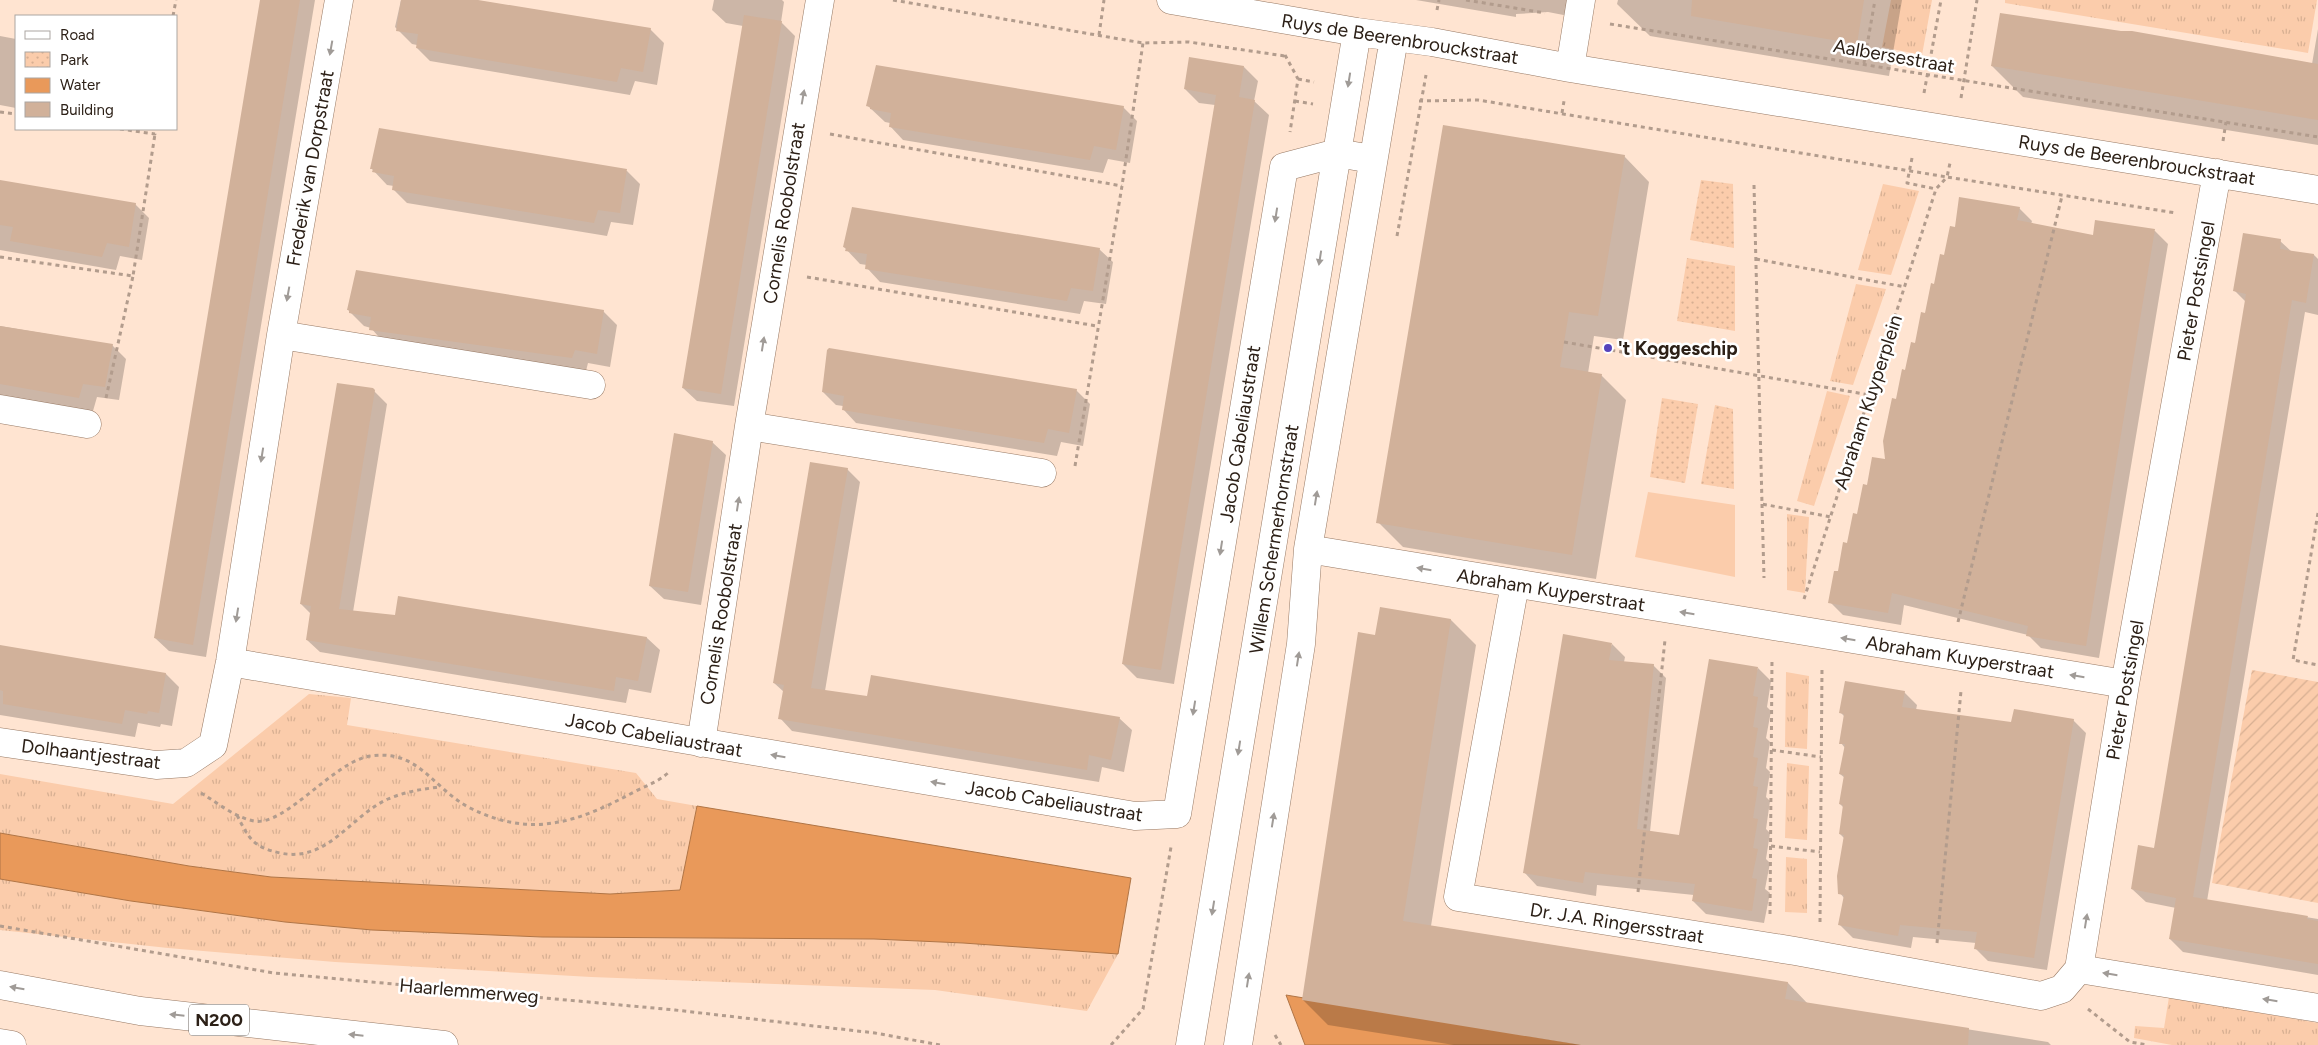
<svg xmlns="http://www.w3.org/2000/svg" width="2318" height="1045" viewBox="0 0 2318 1045" font-family="Figtree,sans-serif">
  <style>
    .grass { fill: url(#grass-tufts) }
    .park { fill: url(#park-dots) }
    .garden { fill: url(#garden-furrows) }
    .pitch { fill: #fbccab }
    .water { fill: #e9995a; stroke: #b07546 }
    .shadow { fill: #0003 }
    .building { fill: #d1b19a }
    .lines { fill: none; stroke-linecap: round; stroke-linejoin: round }
    .minor-casing { stroke: #977964; stroke-width: 29 }
    .major-casing { stroke: #977964; stroke-width: 29 }
    .path { stroke: #b29c8d; stroke-width: 3; stroke-dasharray: 4 4; stroke-linecap: butt }
    .minor { stroke: #fff; stroke-width: 28 }
    .major { stroke: #fff; stroke-width: 28 }
    .oneway { fill: #a09b97 }
    .poi-dot { fill: #5644bc; stroke: #fff; stroke-width: 2 }
    .labels { text-anchor: middle; dominant-baseline: central; stroke-width: 5; stroke-linejoin: round; paint-order: stroke }
    .shield { fill: #fff; stroke: #6b635d; stroke-width: 1 }
    .shield-label { font-size: 18px; font-weight: bold; fill: #2c2017 }
    .street-label { font-size: 19px; fill: #2c2017; stroke: #fff }
    .poi-label { font-size: 19px; font-weight: bold; fill: #2c2017; stroke: #fff; text-anchor: start }
  </style>
  <defs>
    <pattern id="grass-tufts" width="24" height="20" patternUnits="userSpaceOnUse" patternTransform="scale(1.25)"><rect width="24" height="20" fill="#fbccab"/><path d="M3 7l-1-3M5 7V3M7 7l1-3M15 17l-1-3M17 17v-4M19 17l1-3" fill="none" stroke="#d7af92"/></pattern>
    <pattern id="park-dots" width="8" height="8" patternUnits="userSpaceOnUse" patternTransform="scale(1.25)"><rect width="8" height="8" fill="#fbccab"/><path d="M2 2h.1M6 6h.1" fill="none" stroke="#d7af92" stroke-width="1.8" stroke-linecap="round"/></pattern>
    <pattern id="garden-furrows" width="10" height="10" patternUnits="userSpaceOnUse" patternTransform="scale(1.25)"><rect width="10" height="10" fill="#fbccab"/><path d="M-1 1l2-2M0 10L10 0M9 11l2-2" fill="none" stroke="#d7af92"/></pattern>
  </defs>
  <rect width="100%" height="100%" fill="#ffe4d1"/>
  <path class="grass" d="M1891,0H1932L1922,55L1882,47Z
    M2005,0H2317L2308,53L2005,3Z
    M1883,184L1919,191L1891,275L1858,270Z
    M1856,284L1886,289L1853,385L1830,381Z
    M1827,391L1850,396L1814,506L1797,501Z
    M1787,514L1809,517L1805,593L1787,590Z
    M1786,672L1809,676L1807,749L1785,747Z
    M309,694L351,698L347,725L636,773L657,799L697,806L681,890L610,894L271,877L189,866L0,833V774L173,804Z
    M1787,763L1809,766L1807,840L1785,838Z
    M1786,857L1807,859V913L1785,912Z
    M0,879L131,901L285,922L372,930L542,937L874,939L963,943L1118,954L1087,1011L935,990L591,977L335,962L168,948L0,930Z
    M2169,997L2318,1023V1045H2172L2134,1038L2135,1026L2164,1028Z"/>
  <path class="park" d="M1701,180L1733,184L1734,248L1690,240Z
    M1687,258L1735,266V331L1677,321Z
    M1662,398L1698,404L1685,483L1650,477Z
    M1715,405L1733,409L1734,489L1701,484Z"/>
  <path class="garden" d="M2252,670L2318,682V903L2212,883Z"/>
  <path class="pitch" d="M1648,492L1735,505V577L1635,557Z"/>
  <path class="water" d="M697,806L1131,878L1118,954L963,943L874,939L542,937L372,930L285,922L131,901L0,879V833L189,866L271,877L610,894L680,890Z
    M1286,995L1585,1045H1305Z"/>
  <path class="shadow" d="M261,0H315L206,657L169,651L155,638Z
    M401,0H474L650,29L664,43L657,85L635,81L630,95L430,61L417,48V45L412,44L395,27Z
    M714,0H782L784,2L781,22L795,36L734,406L697,401L683,388L743,26L726,23L712,10Z
    M1416,0H1585L1579,18L1548,12L1516,14V17Z
    M1618,0H1902L1889,76L1650,36L1617,4Z
    M2318,29V145L2023,97L1992,66L2121,33L2312,64Z
    M0,36L16,39V108L0,105Z
    M1244,67L1258,81L1254,101L1269,115L1174,684L1137,678L1123,664L1215,105L1199,103L1185,89Z
    M868,106L1123,107L1137,121L1130,163L1108,159L1103,173L903,140L890,126V123L885,122Z
    M1624,156L1649,182L1623,340L1594,336L1588,373L1601,375L1626,400L1596,579L1403,547L1378,522Z
    M371,168L627,171L640,184L633,225L611,222L607,236L407,203L393,189L394,186L387,185Z
    M0,181L135,204L149,218L142,260L120,256L116,270L0,250Z
    M2019,208L2032,221L2031,224L2094,236L2155,231L2168,244L2099,658L2041,648L2028,635L1904,605L1901,625L1843,615L1830,602L1868,487L1887,461L1897,401L1956,228Z
    M2280,241L2292,252L2314,255L2318,259V315L2305,312L2207,901L2318,919V975L2183,952L2170,939L2176,908L2146,902L2132,889L2155,849L2246,302L2235,291Z
    M844,247L1099,249L1113,262L1106,304L1084,301L1080,314L880,282L867,268V265L860,264Z
    M357,271L603,311L617,325L610,367L588,363L586,371L384,343L371,328L364,326L348,310Z
    M0,326L112,345L126,359L119,400L97,397L93,411L0,395Z
    M372,389L387,404L353,612L396,617L399,598L647,638L660,650L651,693L629,689L626,703L320,652L307,640L311,614L301,604Z
    M1076,390L1090,404L1083,446L1061,442L1057,456L856,423L843,409V406L836,405L823,392Z
    M712,442L726,455L701,605L664,599L650,586Z
    M847,469L860,482L825,691L868,698L1119,718L1132,730L1124,772L1102,767L1099,782L792,731L780,718L784,692L774,683Z
    M1381,609L1451,620L1476,645L1431,926L1788,983L1808,1004L2048,1042L2051,1045H1454L1328,1025L1303,1000Z
    M1612,644L1625,657L1624,662L1653,665L1666,678L1650,832L1680,836L1758,668L1771,681L1767,707L1771,711L1766,738L1770,742L1766,768L1770,772L1766,797L1770,801L1766,829L1770,833L1766,859L1770,863L1765,889L1770,893L1764,923L1706,914L1693,901L1694,895L1597,885L1596,896L1537,886L1524,872Z
    M0,647L166,674L179,687L172,726L161,724L160,727L138,723L135,737L0,715Z
    M1904,692L1917,705L1916,710L2012,724L2073,720L2086,733L2047,970L1988,961L1975,948L1976,943L1913,937L1911,948L1853,938L1840,925L1844,898L1840,893L1844,838L1840,834L1844,808L1840,804L1845,778L1840,774L1845,748L1841,743L1845,717L1841,713Z"/>
  <path class="building" d="M260,0H300L193,645L154,638Z
    M401,0H478L651,28L643,72L621,68L617,82L416,48L418,34L396,31Z
    M1692,0H1864L1857,44L1691,16Z
    M2000,13L2121,31H2132L2318,64V120L1991,66Z
    M744,15L782,21L721,394L682,388Z
    M1189,57L1244,66L1239,97L1255,100L1161,670L1122,664L1216,95L1184,89Z
    M876,65L1124,106L1116,150L1094,146L1090,160L889,127L891,113L870,109V107L866,106Z
    M1443,125L1625,155L1598,316L1569,312L1560,367L1602,374L1572,555L1376,523Z
    M379,128L627,169L620,213L598,210L594,223L392,190L394,176L372,172L373,169H370Z
    M0,180L136,203L129,247L107,243L102,257L10,241L13,227L0,225Z
    M1959,197L2020,207L2017,220L2093,235L2095,220L2155,229L2086,646L2026,636L2028,626L1892,593L1888,613L1828,603L1834,571H1838L1843,542L1847,543L1853,513L1857,514L1863,484L1867,485L1872,457L1885,459L1883,441L1892,398L1896,399L1902,369L1905,370L1911,342L1915,343L1921,312L1925,313L1931,283L1934,284L1940,254L1944,255L1950,226L1955,227Z
    M852,207L1100,248L1093,291L1071,288L1067,301L865,269L867,254L845,251L846,248L843,247Z
    M2243,233L2281,239L2280,249L2314,254L2306,303L2292,300L2193,897L2308,916L2307,919L2318,921V964L2169,939L2176,898L2131,889L2138,845L2154,848L2164,789L2246,294L2233,291Z
    M356,270L604,310L597,354L575,350L572,358L369,330L371,317L349,313V310H347Z
    M0,326L113,344L105,387L83,384L79,398L0,384Z
    M829,348L1077,389L1069,433L1048,429L1044,443L842,410L844,396L822,392L827,350Z
    M337,383L373,388L375,390L339,609L395,615L398,596L647,637L638,681L616,677L614,691L306,640L311,606L300,604Z
    M674,433L713,441L688,592L649,586Z
    M810,462L848,468L811,688L867,696L871,675L1120,717L1111,760L1089,755L1087,770L778,719L784,685L773,683Z
    M1380,607L1451,619L1403,921L1788,982L1785,999L1969,1028L1968,1045H1581L1302,1000L1358,632L1375,635Z
    M1563,634L1612,643L1609,660L1654,664L1637,829L1679,835L1709,659L1758,667L1753,696L1758,697L1753,727L1758,728L1753,757L1758,758L1753,786L1758,787L1753,818L1758,819L1753,848L1758,849L1752,878L1757,879L1752,911L1692,901L1695,884L1585,872L1583,883L1523,873Z
    M0,645L166,673L159,713L148,711L147,714L125,710L122,724L3,704V691L0,690Z
    M1845,681L1905,691L1902,707L2011,722L2014,709L2074,719L2034,958L1974,949L1977,932L1900,925L1898,936L1838,925L1844,895L1838,894L1837,876L1844,835L1839,834L1843,805L1839,804L1844,775L1839,774L1845,744H1839L1844,714L1839,713Z"/>
  <g class="lines">
    <defs>
      <path id="minor" d="M1171,0L1357,32L1432,42L1570,68L2318,190
        M1570,68L1581,0
        M281,335L591,385
        M0,409L87,424
        M749,426L1042,473
        M1308,549L2125,684
        M1515,584L1458,897L1795,951L2041,996L2062,989L2079,969
        M230,662L1135,816L1177,814L1284,167L1337,153L1372,159
        M0,742L156,765L186,763L213,745L230,662L281,335L339,0
        M701,743L749,426L820,0
        M2079,969L2125,684L2217,173
        M2079,969L2318,1008
        M1190,1045L1357,32
        M1238,1045L1301,644L1308,549L1394,38"/>
      <path id="major" d="M0,985L140,1011L444,1045
        M0,1043L12,1045"/>
    </defs>
    <use href="#minor" class="minor-casing"/>
    <use href="#major" class="major-casing"/>
    <path class="path" d="M893,0L1143,43L1189,42L1285,56
      M1466,0L1545,13
      M1437,10L1439,0
      M173,16L176,0
      M1610,24L2318,137
      M1099,35L1104,0
      M1285,55L1298,79L1290,132
      M1864,63L1875,0
      M1298,79L1314,82
      M1924,93L1941,0
      M1961,98L1977,0
      M1295,101L1313,104
      M1419,101L1478,100L1947,177L1950,163
      M0,112L16,114
      M1562,113L1564,101
      M120,129L155,134L156,129
      M830,134L1122,186
      M2223,141L2226,122
      M1912,158L1907,183L1936,189
      M1754,185L1762,504L1831,517
      M1397,236L1426,75
      M0,257L133,276L155,134
      M1756,259L1905,287
      M807,277L1097,326
      M1564,342L1870,395
      M106,398L133,276
      M1075,466L1122,186L1143,43
      M1762,504L1764,578
      M2318,513L2293,660L2318,665
      M1804,599L1936,189L1947,177L2176,213
      M1958,622L2062,196
      M1772,750L1821,757
      M201,793C218,803 234,817 254,821C285,827 335,760 371,756C419,749 433,789 470,808C532,839 578,822 634,792C647,785 659,782 670,771
      M237,815C249,839 253,847 280,853C328,863 350,816 388,799C404,792 422,789 440,787
      M1771,846L1820,852
      M1638,892L1665,640
      M1770,914L1772,658
      M1820,922L1822,668
      M0,926L274,973L675,1010L875,1033L940,1045
      M1937,943L1961,691
      M2088,1009L2130,1042L2148,1045
      M1275,1035L1281,1045
      M1111,1045L1143,1009L1171,847"/>
    <use href="#minor" class="minor"/>
    <use href="#major" class="major"/>
  </g>
  <defs><path id="oneway-solid" d="M-6-.8H1V-3.2L6.5 0L1 3.2V.8H-6Z" transform="scale(1.25)"/></defs>
  <g class="oneway">
    <use href="#oneway-solid" transform="translate(331 48) rotate(100)"/>
    <use href="#oneway-solid" transform="translate(1349 80) rotate(99)"/>
    <use href="#oneway-solid" transform="translate(803 97) rotate(-80)"/>
    <use href="#oneway-solid" transform="translate(1276 215) rotate(99)"/>
    <use href="#oneway-solid" transform="translate(1320 258) rotate(99)"/>
    <use href="#oneway-solid" transform="translate(288 294) rotate(100)"/>
    <use href="#oneway-solid" transform="translate(763 344) rotate(-81)"/>
    <use href="#oneway-solid" transform="translate(262 455) rotate(99)"/>
    <use href="#oneway-solid" transform="translate(1316 498) rotate(-81)"/>
    <use href="#oneway-solid" transform="translate(738 504) rotate(-81)"/>
    <use href="#oneway-solid" transform="translate(1221 548) rotate(99)"/>
    <use href="#oneway-solid" transform="translate(1424 569) rotate(-170)"/>
    <use href="#oneway-solid" transform="translate(1687 613) rotate(-171)"/>
    <use href="#oneway-solid" transform="translate(237 615) rotate(99)"/>
    <use href="#oneway-solid" transform="translate(1848 639) rotate(-171)"/>
    <use href="#oneway-solid" transform="translate(1298 659) rotate(-81)"/>
    <use href="#oneway-solid" transform="translate(2077 676) rotate(-171)"/>
    <use href="#oneway-solid" transform="translate(1194 708) rotate(99)"/>
    <use href="#oneway-solid" transform="translate(1239 748) rotate(99)"/>
    <use href="#oneway-solid" transform="translate(778 756) rotate(-170)"/>
    <use href="#oneway-solid" transform="translate(938 783) rotate(-170)"/>
    <use href="#oneway-solid" transform="translate(1273 820) rotate(-81)"/>
    <use href="#oneway-solid" transform="translate(1213 908) rotate(99)"/>
    <use href="#oneway-solid" transform="translate(2086 921) rotate(-81)"/>
    <use href="#oneway-solid" transform="translate(2110 974) rotate(-171)"/>
    <use href="#oneway-solid" transform="translate(1248 980) rotate(-81)"/>
    <use href="#oneway-solid" transform="translate(17 988) rotate(-170)"/>
    <use href="#oneway-solid" transform="translate(2270 1000) rotate(-171)"/>
    <use href="#oneway-solid" transform="translate(177 1015) rotate(-174)"/>
    <use href="#oneway-solid" transform="translate(356 1035) rotate(-174)"/>
  </g>
  <circle class="poi-dot" cx="1608" cy="348" r="5"/>
  <g class="labels">
    <rect class="shield" x="189" y="1004.5" width="60" height="31" rx="4"/>
    <g class="shield-label">
      <text x="219" y="1020">N200</text>
    </g>
    <g class="street-label">
      <text transform="translate(1400 39) rotate(9)">Ruys de Beerenbrouckstraat</text>
      <text transform="translate(1894 56) rotate(10)">Aalbersestraat</text>
      <text transform="translate(2137 160) rotate(9)">Ruys de Beerenbrouckstraat</text>
      <text transform="translate(310 168) rotate(-80)">Frederik van Dorpstraat</text>
      <text transform="translate(784 213) rotate(-81)">Cornelis Roobolstraat</text>
      <text transform="translate(2196 291) rotate(-80)">Pieter Postsingel</text>
      <text transform="translate(1868 402) rotate(-72)">Abraham Kuyperplein</text>
      <text transform="translate(1240 434) rotate(-81)">Jacob Cabeliaustraat</text>
      <text transform="translate(1274 539) rotate(-81)">Willem Schermerhornstraat</text>
      <text transform="translate(1551 590) rotate(9)">Abraham Kuyperstraat</text>
      <text transform="translate(721 614) rotate(-81)">Cornelis Roobolstraat</text>
      <text transform="translate(1960 657) rotate(9)">Abraham Kuyperstraat</text>
      <text transform="translate(2125 690) rotate(-80)">Pieter Postsingel</text>
      <text transform="translate(654 735) rotate(10)">Jacob Cabeliaustraat</text>
      <text transform="translate(91 754) rotate(7)">Dolhaantjestraat</text>
      <text transform="translate(1054 801) rotate(9)">Jacob Cabeliaustraat</text>
      <text transform="translate(1617 923) rotate(9)">Dr. J.A. Ringersstraat</text>
      <text transform="translate(469 991) rotate(5)">Haarlemmerweg</text>
    </g>
    <g class="poi-label">
      <text x="1618" y="348">'t Koggeschip</text>
    </g>
  </g>
  <rect x="15" y="15" width="162" height="115" fill="#ffffff" stroke="#aba6a2"/>
  <rect x="25" y="31" width="25" height="8" fill="#ffffff" stroke="#aba6a2"/>
  <text x="60" y="40" font-size="15" fill="#2c2017">Road</text>
  <rect x="25" y="52" width="25" height="15" fill="url(#park-dots)" stroke="#aba6a2"/>
  <text x="60" y="65" font-size="15" fill="#2c2017">Park</text>
  <rect x="25" y="78" width="25" height="15" fill="#e9995a" stroke="#aba6a2"/>
  <text x="60" y="90" font-size="15" fill="#2c2017">Water</text>
  <rect x="25" y="102" width="25" height="15" fill="#d1b19a" stroke="#aba6a2"/>
  <text x="60" y="115" font-size="15" fill="#2c2017">Building</text>
</svg>
